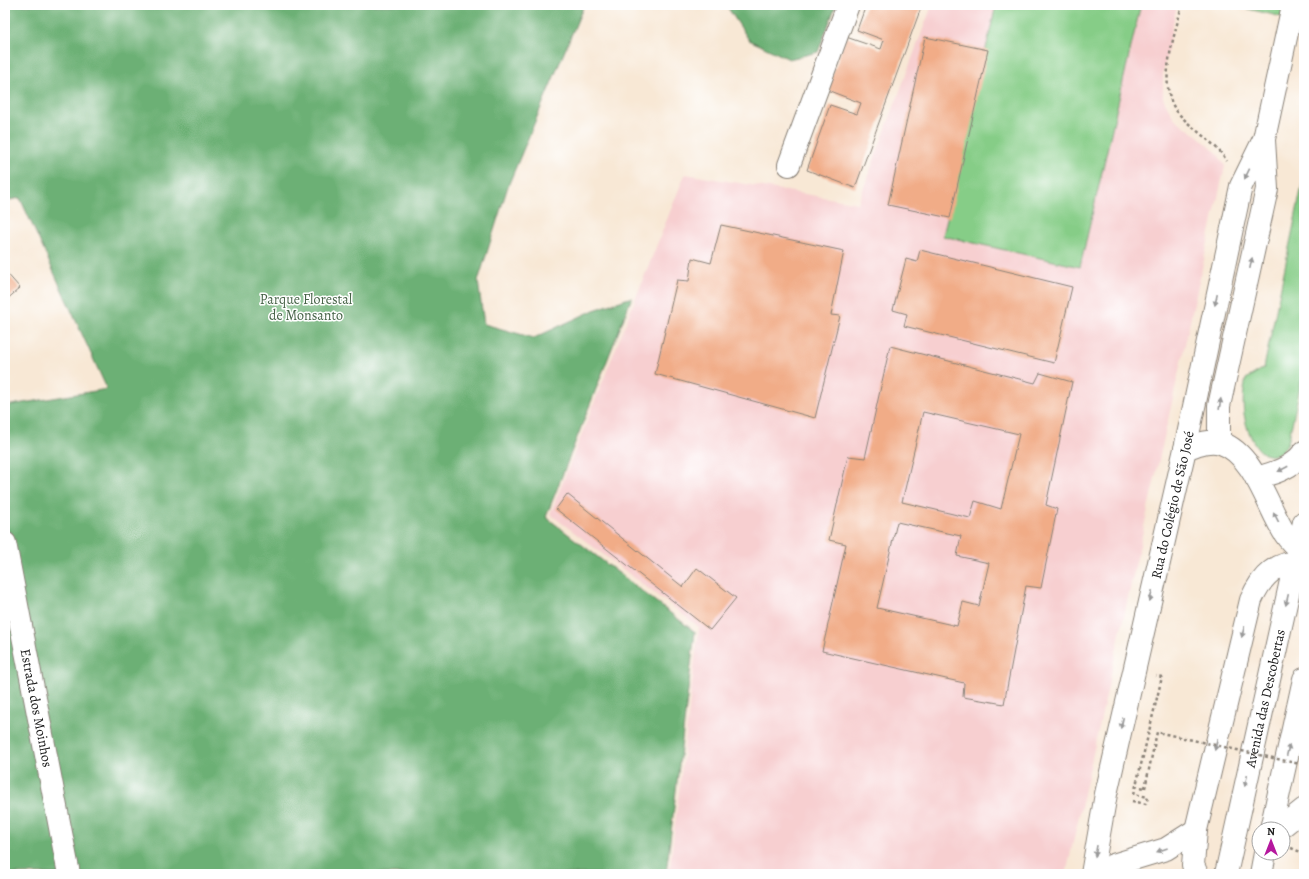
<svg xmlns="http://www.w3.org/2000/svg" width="1309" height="879" viewBox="0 0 1309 879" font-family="Alegreya,serif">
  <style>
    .built { fill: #f7cfd0 }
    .green { fill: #86cd87; stroke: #517452 }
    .forest { fill: #6cb074; stroke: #446648 }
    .building { fill: #f1ac87; fill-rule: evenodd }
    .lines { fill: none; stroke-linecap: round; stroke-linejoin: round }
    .minor-casing { stroke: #8a8278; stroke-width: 24 }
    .major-casing { stroke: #8a8278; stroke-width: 24 }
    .path { stroke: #8a8278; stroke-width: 2.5; stroke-dasharray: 3 3; stroke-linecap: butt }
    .minor { stroke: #fff; stroke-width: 22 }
    .major { stroke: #fff; stroke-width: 22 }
    .path-bridge { stroke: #8a8278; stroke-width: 2.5; stroke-dasharray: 3 3; stroke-linecap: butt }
    .oneway { fill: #999 }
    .labels { text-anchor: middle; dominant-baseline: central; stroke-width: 3; stroke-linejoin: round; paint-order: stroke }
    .park-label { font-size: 14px; fill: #466347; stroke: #fff }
    .street-label { font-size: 14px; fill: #1c1c1c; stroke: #fff }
  </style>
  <rect width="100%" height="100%" fill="#fff"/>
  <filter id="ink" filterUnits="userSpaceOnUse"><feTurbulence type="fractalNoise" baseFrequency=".025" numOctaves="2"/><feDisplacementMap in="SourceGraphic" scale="8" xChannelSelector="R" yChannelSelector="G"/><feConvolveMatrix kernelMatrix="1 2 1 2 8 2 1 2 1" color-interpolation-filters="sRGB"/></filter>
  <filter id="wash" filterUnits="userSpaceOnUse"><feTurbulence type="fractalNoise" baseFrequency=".012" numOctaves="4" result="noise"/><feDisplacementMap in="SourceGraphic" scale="16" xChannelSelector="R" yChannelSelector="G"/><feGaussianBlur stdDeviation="0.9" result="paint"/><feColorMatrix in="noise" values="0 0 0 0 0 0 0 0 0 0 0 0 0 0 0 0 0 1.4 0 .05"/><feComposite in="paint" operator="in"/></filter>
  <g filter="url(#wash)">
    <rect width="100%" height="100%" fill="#f8e8d5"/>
    <path class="built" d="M932,5H1177L1163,72V98L1174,118L1199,137L1217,153L1225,166L1066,874H669L699,627L550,514L685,174L858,203Z"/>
    <path class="green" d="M996,5H1128L1140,8L1080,267L943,236Z
      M1231,5H1304V22Z
      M1304,176V368L1288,443C1267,473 1250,442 1245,419C1242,406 1243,392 1246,379L1264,368Z"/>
    <path class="forest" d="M5,5H584L508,186L478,281L484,324L534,338L594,310L632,297L546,517L695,632L666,874H5V406L107,389L20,198L5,201Z
      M726,5H836L818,52L789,59L749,40Z"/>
    <g id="blocks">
      <path class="building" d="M866,5H922L855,188L807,170L830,105L857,114L861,103L827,90L846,37L881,49L884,40L857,30Z
        M925,37L988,50L950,218L888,205Z
        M721,225L844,251L831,315L840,316L815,418L655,374L677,280L689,281L692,258L711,263Z
        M920,250L1072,287L1054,363L904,326L907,314L893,310L906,259L917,262Z
        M5,271L20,288L5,301Z
        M890,346L1035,383L1040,373L1072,382L1046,505L1057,509L1041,588L1026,586L1004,704L963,697L964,683L822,651L846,544L829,540L848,456L865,458ZM923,412L1019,434L1001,509L975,501L970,518L902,502ZM897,522L961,536L957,556L989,563L979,606L963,602L957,626L877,608Z
        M567,494L683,587L697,568L736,598L710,630L556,509Z"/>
    </g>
  </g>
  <g filter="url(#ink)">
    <use href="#blocks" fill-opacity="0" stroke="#8a8278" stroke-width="1"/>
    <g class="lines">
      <defs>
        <g id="minor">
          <path d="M789,165L848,5"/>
          <path d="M1219,442V406L1267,189L1264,140"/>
          <path id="s1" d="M5,543L69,874"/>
          <path id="s2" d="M1092,874L1106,794L1185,449L1241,186L1264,139L1293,5"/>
        </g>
        <g id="major">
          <path d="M1185,449C1196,445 1209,439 1221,443C1254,454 1267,506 1285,534C1290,542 1297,548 1304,554"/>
          <path d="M1256,478C1275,473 1292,468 1304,452"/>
          <path d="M1271,829L1304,679"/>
          <path d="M1279,829L1304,809"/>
          <path d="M1104,874L1113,865L1166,849L1196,830"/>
          <path d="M1197,874L1193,865L1196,830L1251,600C1262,575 1276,562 1304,561"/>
          <path id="s3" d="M1226,874L1304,522"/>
          <path d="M1261,874L1265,853"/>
        </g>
      </defs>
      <use href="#minor" class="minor-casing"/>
      <use href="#major" class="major-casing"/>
      <path class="path" d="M1182,5C1175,35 1155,88 1179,114C1194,131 1215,142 1227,161
        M1135,786L1145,788
        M1132,801L1146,804L1148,797L1134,794L1162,677L1156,676
        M1291,848L1303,853V874"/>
      <use href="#minor" class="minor"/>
      <use href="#major" class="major"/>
      <path class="path-bridge" d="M1145,788L1157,732L1304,765"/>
    </g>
    <defs><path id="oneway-solid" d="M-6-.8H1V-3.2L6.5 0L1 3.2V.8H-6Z"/></defs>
    <g class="oneway">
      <use href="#oneway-solid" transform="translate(1247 174) rotate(116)"/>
      <use href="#oneway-solid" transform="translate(1251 263) rotate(-78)"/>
      <use href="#oneway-solid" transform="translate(1216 300) rotate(102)"/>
      <use href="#oneway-solid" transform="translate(1220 404) rotate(-81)"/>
      <use href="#oneway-solid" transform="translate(1283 469) rotate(152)"/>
      <use href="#oneway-solid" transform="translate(1276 517) rotate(-117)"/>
      <use href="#oneway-solid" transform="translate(1151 596) rotate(103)"/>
      <use href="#oneway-solid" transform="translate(1287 600) rotate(103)"/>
      <use href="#oneway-solid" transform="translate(1243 632) rotate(104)"/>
      <use href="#oneway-solid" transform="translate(1122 723) rotate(103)"/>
      <use href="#oneway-solid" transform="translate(1216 745) rotate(103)"/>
      <use href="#oneway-solid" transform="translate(1288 750) rotate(-77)"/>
      <use href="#oneway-solid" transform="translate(1246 781) rotate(103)"/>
      <use href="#oneway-solid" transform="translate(1162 850) rotate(160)"/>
      <use href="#oneway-solid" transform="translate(1096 851) rotate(100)"/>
    </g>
  </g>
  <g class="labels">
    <g class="park-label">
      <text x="306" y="299">Parque Florestal<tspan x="306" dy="16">de Monsanto</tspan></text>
    </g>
    <g class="street-label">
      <text stroke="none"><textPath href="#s2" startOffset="378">Rua do Colégio de São José</textPath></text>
      <text stroke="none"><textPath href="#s3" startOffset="180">Avenida das Descobertas</textPath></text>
      <text stroke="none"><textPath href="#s1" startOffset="168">Estrada dos Moinhos</textPath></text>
    </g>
  </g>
  <rect width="1309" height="879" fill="none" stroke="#fff" stroke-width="20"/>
  <g transform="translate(1271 841)"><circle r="19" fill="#ffffff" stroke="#a4a4a4"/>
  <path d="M0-3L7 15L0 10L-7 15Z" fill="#b5179e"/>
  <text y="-6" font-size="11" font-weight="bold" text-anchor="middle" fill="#1c1c1c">N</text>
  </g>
</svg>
